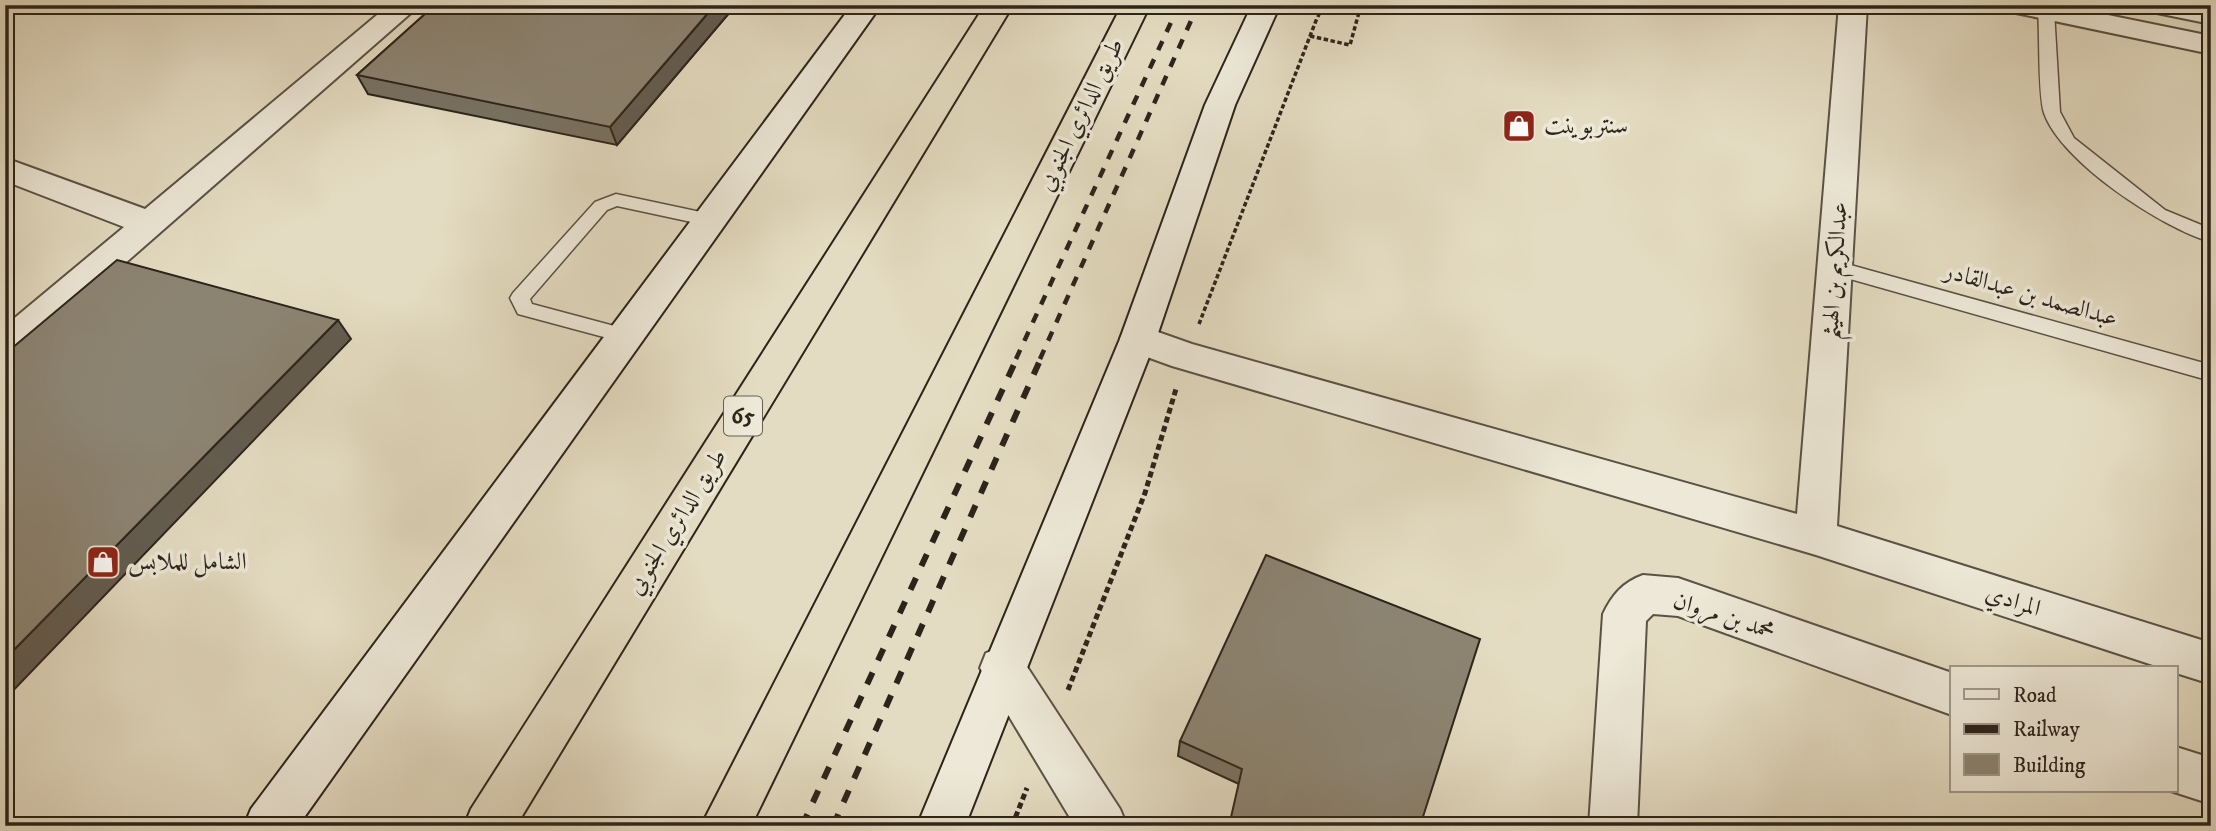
<svg xmlns="http://www.w3.org/2000/svg" width="2216" height="831" viewBox="0 0 2216 831" font-family="'IM FELL DW Pica',Amiri,serif">
  <style>
    .lines { fill: none; stroke-linecap: round; stroke-linejoin: round }
    .lane-casing { stroke: #5a5245; stroke-width: 3 }
    .street-casing { stroke: #5a5245; stroke-width: 4 }
    .secondary-casing { stroke: #2c241b; stroke-width: 4 }
    .highway-casing { stroke: #2c241b; stroke-width: 4 }
    .path-far1 { stroke: #2c241b; stroke-width: 3.5; stroke-dasharray: 4.5 2.5; stroke-linecap: butt }
    .path { stroke: #2c241b; stroke-width: 5; stroke-dasharray: 6 3.5; stroke-linecap: butt }
    .lane { fill: #ede8d7; fill-rule: evenodd }
    .street { fill: #ede8d7; fill-rule: evenodd }
    .secondary { fill: #ede8d7; fill-rule: evenodd }
    .highway { fill: #e4dcc2; fill-rule: evenodd }
    .rail-far1 { stroke: #2c241b; stroke-width: 4.5; stroke-dasharray: 10 10; stroke-linecap: butt }
    .rail { stroke: #2c241b; stroke-width: 6; stroke-dasharray: 13 13; stroke-linecap: butt }
    .wall { fill: #787262; stroke: #2c241b; stroke-width: 2 }
    .shaded-wall { fill: #625c50; stroke: #2c241b; stroke-width: 2 }
    .building { fill: #8c8472; stroke: #2c241b; stroke-width: 2 }
    .labels { text-anchor: middle; dominant-baseline: central; stroke-width: 7; stroke-linejoin: round; paint-order: stroke }
    .shield { fill: #ede8d7; stroke: #665f53; stroke-width: 2 }
    .shield-label { font-size: 23px; font-weight: bold; fill: #2c241b }
    .street-label { font-size: 24px; fill: #2c241b; stroke: #ede8d7 }
    .poi-label { font-size: 24px; fill: #2c241b; stroke: #ede8d7; text-anchor: start }
  </style>
  <rect width="100%" height="100%" fill="#e4dcc2"/>
  <filter id="stains"><feTurbulence type="fractalNoise" baseFrequency=".00286" numOctaves="4"/><feColorMatrix values="0 0 0 0 .2 0 0 0 0 .09 0 0 0 0 .02 0 0 0 .5 -.17"/></filter>
  <radialGradient id="worn" r=".72"><stop offset=".6" stop-color="#630" stop-opacity="0"/><stop offset="1" stop-color="#630" stop-opacity=".3"/></radialGradient>
  <g class="lines">
    <defs>
      <path id="lane" d="M2046,6L2054,11L2060,112L2074,138L2165,210L2211,229V242C2162,228 2061,162 2044,113C2038,94 2040,35 2038,11Z
        M616,194L710,214L719,220L710,226L617,206L607,210L530,299L532,304L633,331L636,336L633,341L626,343L518,314L510,298L513,293L595,202Z
        M1836,261L2211,365V381L1829,273L1827,268L1829,263Z"/>
      <path id="street" d="M389,5H420L18,357L5,361V326L124,227L5,181V158L145,209Z
        M1839,5H1867L1837,526L2211,643V684L2176,673V668H2162L1816,555L1172,366L1125,349L1120,339L1125,329L1138,325L1192,344L1797,514Z
        M2002,5H2059L2211,36V54L2016,13L2006,11Z
        M2143,5L2211,6V24L2147,11Z
        M1643,575L1678,578L1952,673V715L1678,616L1653,614L1646,621L1637,826H1589L1603,614C1612,595 1623,582 1643,575Z
        M1002,647L1018,653L1120,809L1127,826H1075L980,668L986,653Z
        M2176,747L2211,758V804L2171,791H2176Z"/>
      <path id="secondary" d="M852,5H881L298,826H244L251,809Z
        M1252,5H1280L1235,105L1156,339L965,826H917L1120,339L1205,105Z"/>
      <path id="highway" d="M985,5H1013L516,826H464L471,809Z
        M1122,5H1150L751,826H701Z"/>
    </defs>
    <use href="#lane" class="lane-casing"/>
    <use href="#street" class="street-casing"/>
    <use href="#secondary" class="secondary-casing"/>
    <use href="#highway" class="highway-casing"/>
    <path class="path-far1" d="M1318,17L1322,5
      M1310,36L1350,45L1361,5
      M1199,324L1317,18"/>
    <path class="path" d="M1068,690L1145,493L1176,389
      M1012,826L1027,788"/>
    <use href="#lane" class="lane"/>
    <use href="#street" class="street"/>
    <use href="#secondary" class="secondary"/>
    <use href="#highway" class="highway"/>
    <path class="rail-far1" d="M1016,359L1179,5
      M1040,359L1198,5"/>
    <path class="rail" d="M802,826L1017,358
      M833,826L1041,358"/>
  </g>
  <path class="wall" d="M435,5H736L617,145L368,94L357,75Z
    M1480,639L1239,784L1178,756L1180,741Z"/>
  <path class="shaded-wall" d="M715,5H736L617,145L610,127Z
    M338,320L351,339L5,699V659Z"/>
  <path class="building" d="M435,5H715L610,127L357,75Z
    M117,260L338,320L5,659V354Z
    M1266,555L1480,639L1420,826H1229L1242,769L1180,741Z"/>
  <defs>
    <symbol id="shop-square" viewBox="-11 -11 22 22"><rect x="-9" y="-9" width="18" height="18" rx="4" fill="#8f2418" stroke="#ede8d7"/><path d="M-5-2.5h2.3a2.7 3.5 0 0 1 5.4 0H5L5.5 6h-11ZM-1.5-2.5h3a1.5 2.3 0 0 0-3 0Z" fill="#fff"/></symbol>
  </defs>
  <g fill-rule="evenodd">
    <use href="#shop-square" x="1500" y="107" width="38" height="38"/>
    <use href="#shop-square" x="84" y="543" width="38" height="38"/>
  </g>
  <g class="labels">
    <rect class="shield" x="724" y="396.5" width="38" height="39" rx="5"/>
    <g class="shield-label">
      <text x="743" y="416">65</text>
    </g>
    <g class="street-label">
      <text transform="translate(1081 115) rotate(-64)">طريق الدائري الجنوبي</text>
      <text transform="translate(1835 271) rotate(-86)">عبدالكريم بن الهيثم</text>
      <text transform="translate(2031 295) rotate(16)">عبدالصمد بن عبدالقادر</text>
      <text transform="translate(677 522) rotate(-58)">طريق الدائري الجنوبي</text>
      <text transform="translate(2013 601) rotate(18)">المرادي</text>
      <text transform="translate(1724 616) rotate(18)">محمد بن مروان</text>
    </g>
    <g class="poi-label">
      <text x="1544" y="126">سنتربوينت</text>
      <text x="128" y="562">الشامل للملابس</text>
    </g>
  </g>
  <rect width="2216" height="831" fill="none" stroke="#e4dcc2" stroke-width="28"/>
  <rect x="7" y="7" width="2202" height="817" fill="none" stroke="#2c241b" stroke-width="3.5"/>
  <rect x="14" y="14" width="2188" height="803" fill="none" stroke="#2c241b" stroke-width="2"/>
  <rect x="1950" y="666" width="228" height="126" fill="#ede8d7" stroke="#a09a8c" stroke-width="2"/>
  <rect x="1964" y="689" width="35" height="10" fill="#ede8d7" stroke="#a09a8c" stroke-width="2"/>
  <text x="2013" y="702" font-size="21" fill="#2c241b">Road</text>
  <rect x="1964" y="724" width="35" height="10" fill="#2c241b" stroke="#a09a8c" stroke-width="2"/>
  <text x="2013" y="736" font-size="21" fill="#2c241b">Railway</text>
  <rect x="1964" y="754" width="35" height="21" fill="#8c8472" stroke="#a09a8c" stroke-width="2"/>
  <text x="2013" y="772" font-size="21" fill="#2c241b">Building</text>
  <rect width="100%" height="100%" filter="url(#stains)"/>
  <rect width="100%" height="100%" fill="url(#worn)"/>
</svg>
